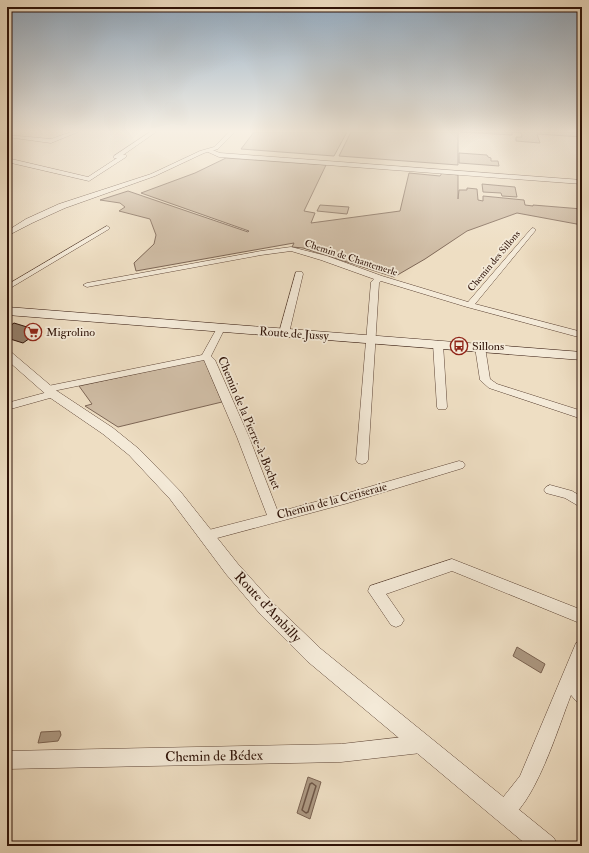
<svg xmlns="http://www.w3.org/2000/svg" width="589" height="853" viewBox="0 0 589 853" font-family="'IM FELL Double Pica',serif">
  <style>
    .green { fill: #cebba3; stroke: #7e6756 }
    .water { fill: #ad9983; stroke: #7b6352 }
    .lines { fill: none; stroke-linecap: round; stroke-linejoin: round }
    .shore { stroke: #6e5646; stroke-width: 1.5 }
    .building { fill: #927d69; stroke: #2f1308 }
    .minor-casing { stroke: #5f4637; stroke-width: 1 }
    .tertiary-casing { stroke: #5f4637; stroke-width: 1 }
    .secondary-casing { stroke: #2f1308; stroke-width: 1 }
    .minor { fill: #f4ead8; fill-rule: evenodd }
    .tertiary { fill: #f4ead8; fill-rule: evenodd }
    .secondary { fill: #f4ead8; fill-rule: evenodd }
    .labels { text-anchor: middle; dominant-baseline: central; stroke-width: 3.5; stroke-linejoin: round; paint-order: stroke }
    .far-street-label { font-size: 10px; fill: #2f1308; stroke: #f4ead8 }
    .poi-label { font-size: 12px; fill: #2f1308; stroke: #f4ead8; text-anchor: start }
    .street-label { font-size: 12px; fill: #2f1308; stroke: #f4ead8 }
    .near-street-label { font-size: 14px; fill: #2f1308; stroke: #f4ead8 }
  </style>
  <rect width="100%" height="100%" fill="#eedec3"/>
  <filter id="stains"><feTurbulence type="fractalNoise" baseFrequency=".005" numOctaves="4"/><feColorMatrix values="0 0 0 0 .2 0 0 0 0 .09 0 0 0 0 .02 0 0 0 .5 -.17"/></filter>
  <radialGradient id="worn" r=".72"><stop offset=".6" stop-color="#630" stop-opacity="0"/><stop offset="1" stop-color="#630" stop-opacity=".3"/></radialGradient>
  <path class="green" d="M254,132H347L334,156L241,149Z
    M351,132H458V165L339,156Z
    M460,132H582V137L537,134L540,143L516,141V137H522L521,133L512,132V135Z
    M459,153L487,155L488,157L491,158V161H498L499,166L459,163Z
    M226,158L326,165L304,211L315,213L311,223L400,211L409,173L440,176L442,173L458,175V199L459,190H467V188L477,189L478,200L483,201V196L524,200L525,205L533,206V205L582,209V225L517,213L467,231L425,259L394,277L303,248L292,247L294,243L136,271L134,263L154,244L156,235L150,219L119,211L125,207L120,203L100,200L128,191L248,232L249,231L141,193L195,173Z
    M482,184L515,187L517,197L502,196L501,193L483,192Z
    M320,205L349,207L347,214L317,211Z
    M204,359L222,402L118,427L85,406L92,404L79,386Z"/>
  <path class="water" d="M517,647L545,664L541,673L513,656Z
    M60,731L61,735L58,741L38,743L41,732Z
    M308,777L321,782L310,819L297,813Z"/>
  <g class="lines">
    <path class="shore" d="M312,783L316,786L308,812L306,813L302,810L310,784Z"/>
  </g>
  <path class="building" d="M14,323L40,331L23,343L7,338V328Z"/>
  <g class="lines">
    <defs>
      <path id="minor" d="M71,132H78L51,143L7,137V135L51,139Z
        M150,132H156L123,155H126V157L89,181L7,162V158L88,177L117,158H114V156Z
        M210,149L220,153L582,180V184L219,157L208,152L207,151Z
        M107,226L110,228L109,229L7,290V285Z
        M533,228L535,229V231L475,304L582,332V338L467,307L381,281L379,283L368,460L366,463L362,464L358,463L356,460L371,282L374,279L321,260L291,251L261,255L87,287L83,285L87,283L261,251L291,247L327,256L382,276L468,302L531,229Z
        M296,272H302L303,274L289,333L284,336L279,333Z
        M221,325L225,328L211,356L215,360L249,437L278,512L348,493L459,461L463,462L465,465L463,468L348,503L206,541L201,540L199,536L201,532L267,515L237,437L204,360L53,391L58,394L57,396L7,410V403L48,392L43,391L42,389L43,387L202,355L217,328Z
        M438,341L443,344L447,407L446,409H438L437,407L433,344Z
        M480,344L485,347L490,379L497,384L582,411V419L489,388L480,380L475,347Z
        M550,485L572,491L582,497V508L565,498L546,493L544,490L546,487Z
        M452,559L582,610V624L452,571L386,594L404,620L401,625L396,627L391,625L368,591L370,586Z
        M582,640V668L578,678L582,682V703L576,701L571,695C559,725 534,809 504,822L497,819L494,812L497,805L520,776L576,643Z
        M421,735L427,738L430,744L427,750L421,753L341,762L7,769V751L341,744Z"/>
      <path id="tertiary" d="M229,132H235L218,149L204,153L155,176L65,208L32,223L7,236V231L26,219L59,204L151,174L200,151L214,147Z
        M7,351L11,352L57,391L113,428L139,449L180,491L238,564L273,603L321,649L554,838L558,846H528L307,661L261,615L226,574L170,499L129,455L103,434L49,397L7,360Z"/>
      <path id="secondary" d="M7,307L582,352V360L7,315Z"/>
    </defs>
    <use href="#minor" class="minor-casing"/>
    <use href="#tertiary" class="tertiary-casing"/>
    <use href="#secondary" class="secondary-casing"/>
    <use href="#minor" class="minor"/>
    <use href="#tertiary" class="tertiary"/>
    <use href="#secondary" class="secondary"/>
  </g>
  <linearGradient id="sky" x2="0" y2="1"><stop stop-color="#90a9c0"/><stop offset="0.52" stop-color="#f7f0e4"/><stop offset="1" stop-color="#f7f0e4" stop-opacity="0"/></linearGradient>
  <rect width="589" height="252" fill="url(#sky)"/>
  <defs>
    <symbol id="supermarket-ring" viewBox="-11 -11 22 22"><circle r="9.5" fill="#f4ead8" stroke="#8f2418" stroke-width="1.5"/><path d="M-6-5.5h2.5l.6 2H6L4.5 2H-2.5L-4.4-4H-6ZM-1.5 3.2a1.3 1.3 0 1 0 .1 0ZM3 3.2a1.3 1.3 0 1 0 .1 0Z" fill="#8f2418"/></symbol>
    <symbol id="bus-ring" viewBox="-11 -11 22 22"><circle r="9.5" fill="#f4ead8" stroke="#8f2418" stroke-width="1.5"/><path d="M-5-6H5V4H4V6H2V4H-2V6H-4V4H-5ZM-3.5-4V0h7V-4ZM-3.5 1.2v1.5H-2V1.2ZM2 1.2v1.5H3.5V1.2Z" fill="#8f2418"/></symbol>
  </defs>
  <g fill-rule="evenodd">
    <use href="#supermarket-ring" x="23" y="322" width="20" height="20"/>
    <use href="#bus-ring" x="449" y="336" width="20" height="20"/>
  </g>
  <g class="labels">
    <g class="far-street-label">
      <text transform="translate(351 258) rotate(18)">Chemin de Chantemerle</text>
      <text transform="translate(494 261) rotate(-50)">Chemin des Sillons</text>
    </g>
    <g class="poi-label">
      <text x="46" y="332">Migrolino</text>
      <text x="472" y="346">Sillons</text>
    </g>
    <g class="street-label">
      <text transform="translate(294 334) rotate(4)">Route de Jussy</text>
      <text transform="translate(249 423) rotate(67)">Chemin de la Pierre-à-Bochet</text>
      <text transform="translate(332 501) rotate(-15)">Chemin de la Ceriseraie</text>
    </g>
    <g class="near-street-label">
      <text transform="translate(268 607) rotate(47)">Route d'Ambilly</text>
      <text transform="translate(214 756) rotate(-1)">Chemin de Bédex</text>
    </g>
  </g>
  <rect width="589" height="853" fill="none" stroke="#eedec3" stroke-width="24"/>
  <rect x="8" y="8" width="573" height="837" fill="none" stroke="#2f1308" stroke-width="2"/>
  <rect x="12" y="12" width="565" height="829" fill="none" stroke="#2f1308"/>
  <rect width="100%" height="100%" filter="url(#stains)"/>
  <rect width="100%" height="100%" fill="url(#worn)"/>
</svg>
